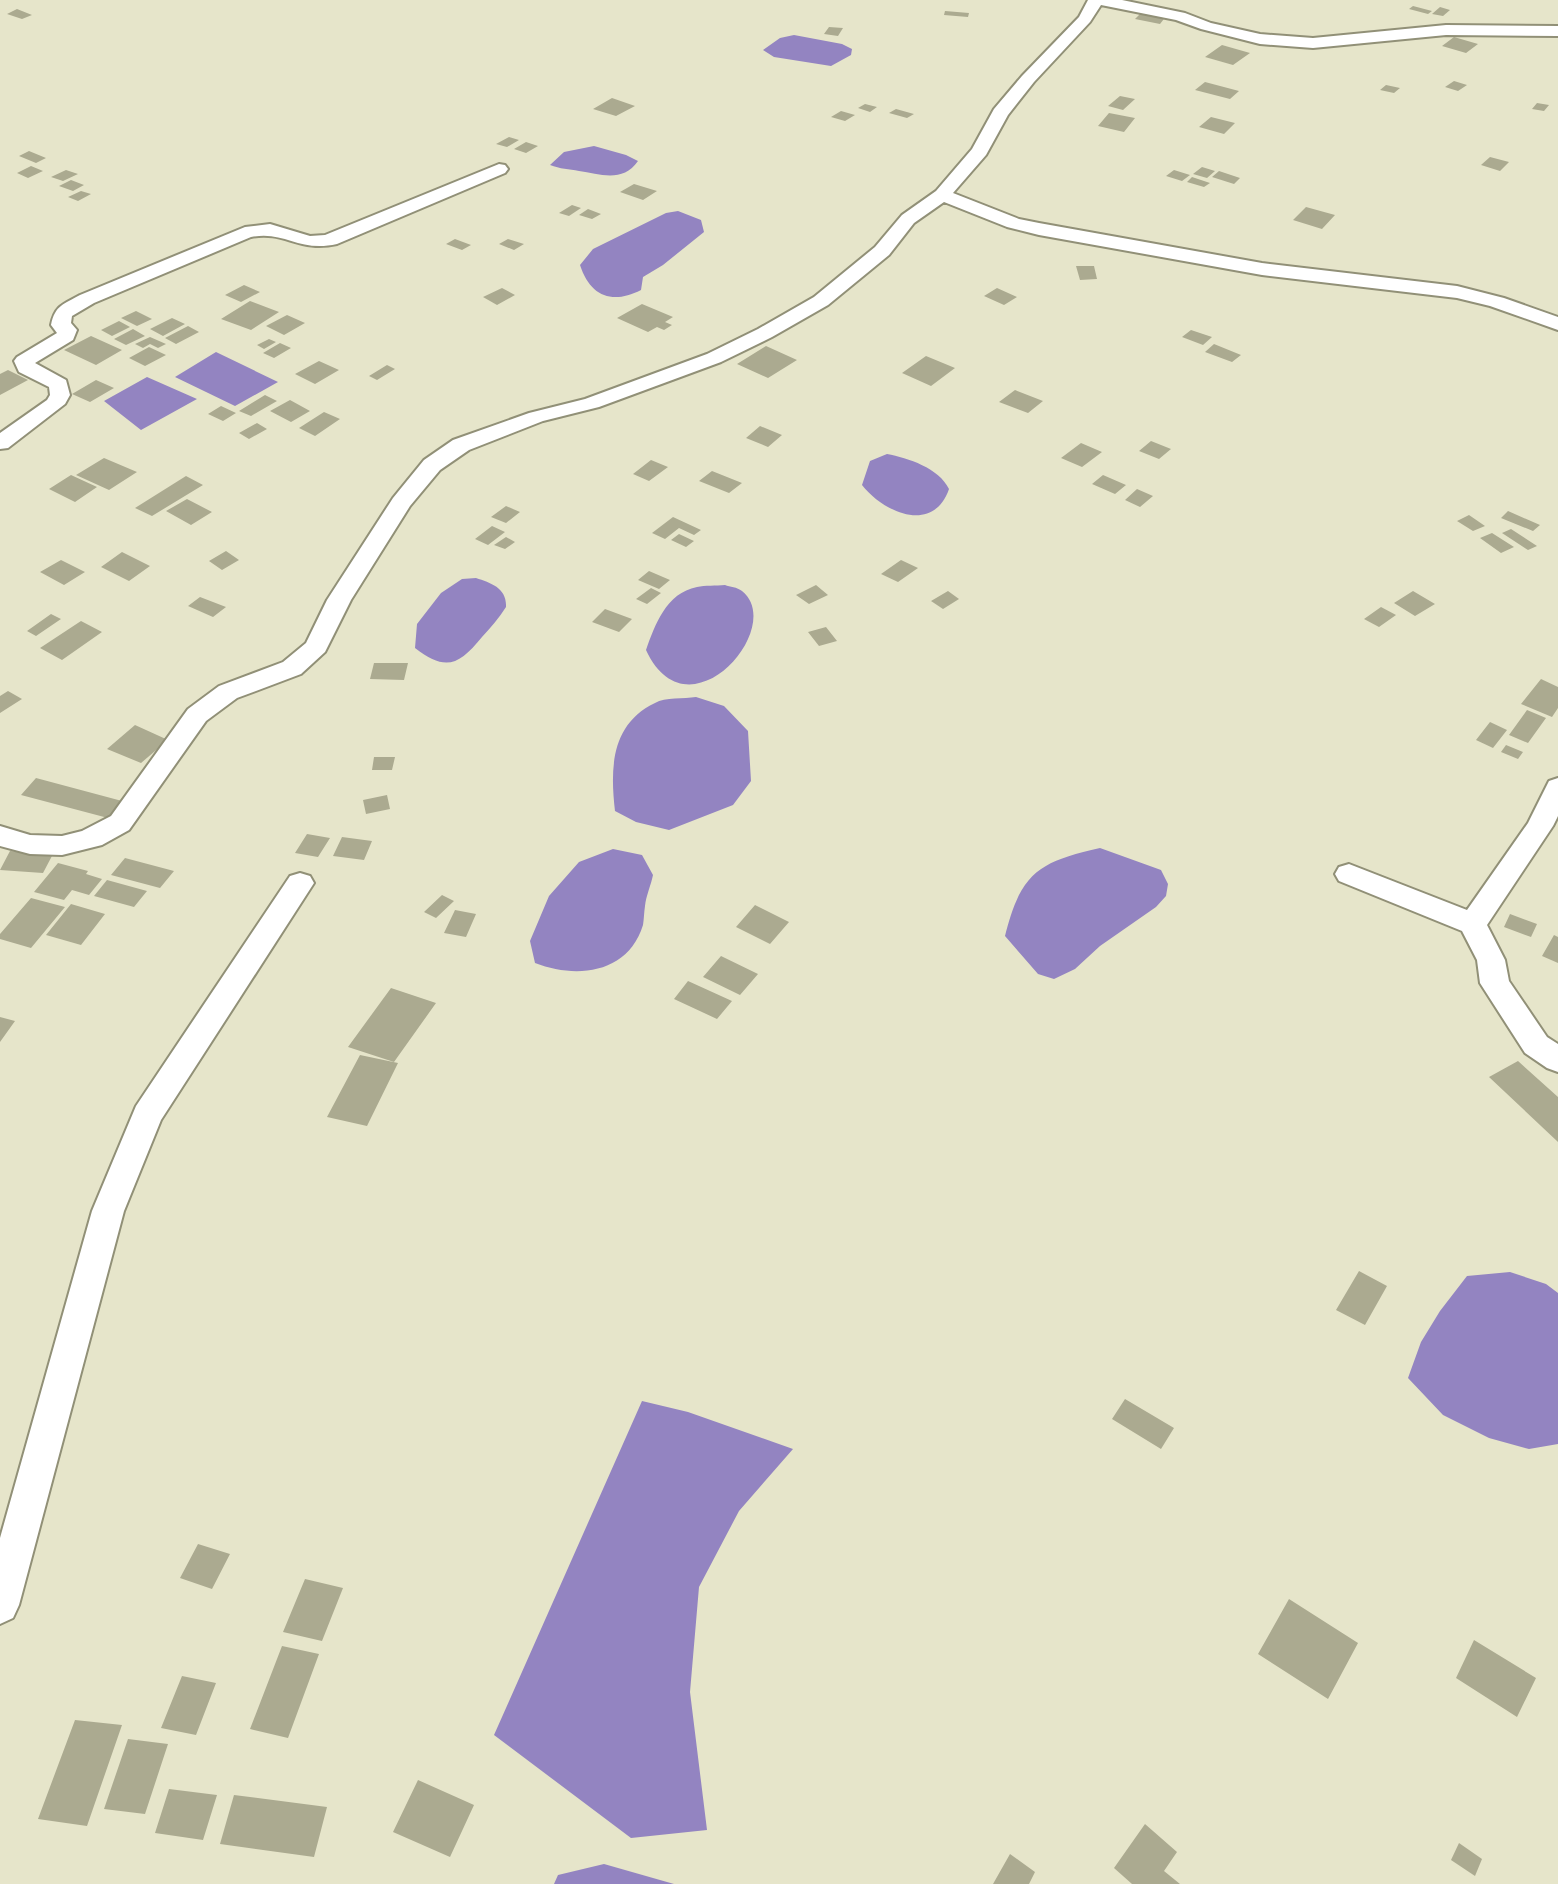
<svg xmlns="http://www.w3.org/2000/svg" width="1558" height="1884" viewBox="0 0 1558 1884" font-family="Roboto,sans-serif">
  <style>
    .water { fill: #9384c1 }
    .building { fill: #abaa90 }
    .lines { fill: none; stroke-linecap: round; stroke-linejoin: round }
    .street-casing { stroke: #919077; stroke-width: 4 }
    .street { fill: #fff; fill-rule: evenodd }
  </style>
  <rect width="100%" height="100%" fill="#e6e5ca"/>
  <path class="water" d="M794,35L842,44L852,49L851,55L831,66L774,57L763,50L780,38Z
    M594,146L626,155L638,161C623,183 600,174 579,171C569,169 560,169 550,165L564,152Z
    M678,211L701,220L704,232L663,265L643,277L641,290C612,305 590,296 580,265L593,249L666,213Z
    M216,352L278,382L235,406L175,377Z
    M147,377L197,399L141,430L104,401Z
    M887,454C908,458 939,468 949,489C933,535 883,512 862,485L870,461Z
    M476,578C491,583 507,588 506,607C499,618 491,627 482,637C459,665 446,672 415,648L417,624L441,593L462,579Z
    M725,585C730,587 737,587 742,591C787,627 688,741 646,650C655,625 666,593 697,587C705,585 716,586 725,585Z
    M696,697L724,706L748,731L751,781L733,805L669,830L636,822L615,811C610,768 611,724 655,703C665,697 684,699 696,697Z
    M1100,848L1161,870L1168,884L1166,896L1156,907L1100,946L1075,969L1054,979L1038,974L1005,936C1021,872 1039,862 1100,848Z
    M613,849L642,855L653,875C651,885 646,896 645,906C644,912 644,919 643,925C628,974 576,979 535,963L530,941L549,896L579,862Z
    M1510,1272L1546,1284L1558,1293V1444L1529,1449L1489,1438L1443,1415L1408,1378L1421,1342L1440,1311L1467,1276Z
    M642,1401L688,1412L793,1449L739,1511L699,1587L690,1692L707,1830L631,1838L494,1735Z
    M604,1864L674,1884H554L558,1875Z"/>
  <path class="building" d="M1413,6L1432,11L1428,14L1409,9Z
    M1440,7L1450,10L1443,16L1432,14Z
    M17,9L32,15L22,19L7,14Z
    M945,11L969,13L968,17L944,15Z
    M1143,11L1167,15L1160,24L1135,19Z
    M829,27L843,28L838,36L824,34Z
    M1454,37L1478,44L1466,53L1442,46Z
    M1222,45L1250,53L1233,65L1205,57Z
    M1454,81L1467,85L1458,91L1445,87Z
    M1205,82L1239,91L1230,99L1195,90Z
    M1386,85L1400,88L1394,93L1380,90Z
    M1120,96L1135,99L1123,110L1108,106Z
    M612,98L635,106L616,116L593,109Z
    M1537,103L1549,105L1544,111L1532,109Z
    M865,104L877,107L870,112L858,108Z
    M896,109L914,114L907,118L889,113Z
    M841,111L855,115L845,121L831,117Z
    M1109,113L1135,118L1124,132L1098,126Z
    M1211,117L1235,123L1224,134L1199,127Z
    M509,137L519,140L507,147L496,144Z
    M526,142L538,146L526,153L514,149Z
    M29,151L46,158L36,163L19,156Z
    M1490,157L1509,162L1500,171L1481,165Z
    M31,166L43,171L28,178L17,173Z
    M1202,167L1215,171L1207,178L1193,174Z
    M66,170L78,174L63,181L51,177Z
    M1174,170L1190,175L1182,181L1166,176Z
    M1219,171L1240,178L1234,184L1212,177Z
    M1192,177L1210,183L1204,187L1187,182Z
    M71,180L84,185L73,191L59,186Z
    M634,184L657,191L643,200L620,192Z
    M81,191L91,194L78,201L68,197Z
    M572,205L581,208L569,216L559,213Z
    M1306,207L1335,215L1322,229L1293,220Z
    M588,209L601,214L592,219L579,215Z
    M455,239L471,245L462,250L446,244Z
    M508,239L524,244L514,250L499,244Z
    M1076,266H1094L1097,279L1080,280Z
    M244,285L260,292L241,302L225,295Z
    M502,288L515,295L497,305L483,297Z
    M997,288L1017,297L1004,305L984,296Z
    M250,301L279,312L251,330L221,319Z
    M642,304L673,317L665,322L672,325L664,330L657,327L648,332L617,318Z
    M136,311L152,319L137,326L121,318Z
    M287,315L305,323L284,335L266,326Z
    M172,318L185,324L163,336L150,329Z
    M119,321L130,327L112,336L101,330Z
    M188,326L199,332L176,344L165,338Z
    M133,329L145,336L126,345L114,339Z
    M1191,330L1212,337L1203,345L1182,337Z
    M91,336L122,350L96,365L64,350Z
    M150,337L166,344L158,348L150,344L143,348L135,344Z
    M269,339L276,342L264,349L257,345Z
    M280,343L291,348L274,358L263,353Z
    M1214,344L1241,355L1232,362L1205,352Z
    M766,346L797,360L768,378L737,364Z
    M149,347L166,355L145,366L129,358Z
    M926,356L955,368L931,386L902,373Z
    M319,361L339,370L315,384L295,374Z
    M387,365L395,369L377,380L369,376Z
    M8,370L28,380L0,395V374Z
    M96,380L114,388L90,402L72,394Z
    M1015,390L1043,401L1028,413L999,402Z
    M265,395L277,401L251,416L239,411Z
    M290,400L310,411L291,422L270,411Z
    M221,406L236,413L223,421L208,414Z
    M324,412L340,419L315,436L299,428Z
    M257,423L267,429L249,439L239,433Z
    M760,426L782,435L768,447L746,438Z
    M1151,441L1171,449L1159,459L1139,451Z
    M1081,443L1102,452L1082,467L1061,458Z
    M104,458L137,472L109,490L76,475Z
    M651,460L668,467L649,481L633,474Z
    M712,471L742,483L729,493L699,481Z
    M71,475L97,487L75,502L49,489Z
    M1103,475L1126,485L1115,494L1092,484Z
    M186,476L203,485L152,516L135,508Z
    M1137,489L1153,496L1140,507L1125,500Z
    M187,499L212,512L191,525L166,511Z
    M506,506L520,512L506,523L491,517Z
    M1508,511L1540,525L1533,531L1501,518Z
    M1469,515L1485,526L1473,531L1457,521Z
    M673,517L701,530L694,535L679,528L665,539L652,533Z
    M492,526L505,532L488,545L475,539Z
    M1511,529L1537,546L1528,550L1502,533Z
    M1492,533L1514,547L1501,553L1480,538Z
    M679,534L694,541L686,547L671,540Z
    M506,537L515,542L505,549L494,545Z
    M226,551L239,560L222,570L209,561Z
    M122,552L150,566L129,581L101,567Z
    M61,560L85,572L64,585L40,572Z
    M901,560L918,568L898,582L881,574Z
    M649,571L670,580L659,589L638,580Z
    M816,585L828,595L809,604L796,595Z
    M651,588L661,593L647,604L636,599Z
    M948,591L959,599L943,609L931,601Z
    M1413,591L1435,604L1415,616L1394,603Z
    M200,597L226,607L213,617L188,606Z
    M1381,607L1396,615L1379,627L1364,619Z
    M605,609L632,619L619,632L592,622Z
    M51,614L61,619L36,636L27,631Z
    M81,621L102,632L62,660L40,648Z
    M826,627L837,641L819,646L808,632Z
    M374,663H408L404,680L370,679Z
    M1541,679L1558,687V708L1552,717L1521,704Z
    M8,691L22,699L0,713V696Z
    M1527,710L1546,718L1528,743L1509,735Z
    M1490,722L1507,730L1493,748L1476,740Z
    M135,725L168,740L141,763L107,749Z
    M1506,745L1523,752L1518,759L1501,752Z
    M374,757H395L392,770H372Z
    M36,778L122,801L108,818L21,795Z
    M387,795L390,809L366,814L363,800Z
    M307,834L330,838L318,857L295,853Z
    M342,837L372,841L364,860L333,856Z
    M10,851L53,854L43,873L0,870Z
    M125,858L174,871L160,888L111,875Z
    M58,863L88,871L86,874L102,879L89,895L72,890L64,900L34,892Z
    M107,880L147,891L134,907L94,896Z
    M442,895L454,901L436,918L424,912Z
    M31,898L65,907L31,948L0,939V934Z
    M71,904L105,914L81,945L46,935Z
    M755,905L789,922L770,944L736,927Z
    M455,910L476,914L466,937L444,933Z
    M1510,914L1537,924L1531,937L1504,927Z
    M1554,935L1558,937V963L1542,956Z
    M721,956L758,974L740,995L703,977Z
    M688,981L732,1001L717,1019L674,999Z
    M391,988L436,1003L394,1062L348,1047Z
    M0,1017L15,1021L0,1042Z
    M360,1055L398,1063L367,1126L327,1117Z
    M1518,1061L1558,1097V1142L1489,1077Z
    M1359,1271L1387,1286L1365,1325L1336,1310Z
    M1125,1399L1174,1428L1161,1449L1112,1419Z
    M198,1544L230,1554L212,1589L180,1578Z
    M305,1579L343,1588L322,1641L283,1632Z
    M1289,1599L1358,1643L1328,1699L1258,1654Z
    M1474,1640L1536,1678L1517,1717L1456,1678Z
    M282,1646L319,1654L288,1738L250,1729Z
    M182,1676L216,1683L196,1735L161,1728Z
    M75,1720L122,1725L87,1826L38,1819Z
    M128,1739L168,1744L145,1814L104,1809Z
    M418,1780L474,1805L450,1857L393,1832Z
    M169,1789L217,1795L203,1840L155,1833Z
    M234,1795L327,1807L314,1857L220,1844Z
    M1145,1824L1177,1852L1164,1871L1180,1884H1132L1114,1868Z
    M1459,1843L1482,1859L1475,1876L1451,1860Z
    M1010,1854L1035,1872L1029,1884H993Z"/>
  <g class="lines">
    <defs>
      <path id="street" d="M1088,0H1122L1185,13L1211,23L1260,34L1313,38L1446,25L1558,26V36L1446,35L1313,48L1260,44L1201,29L1176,20L1101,5L1090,22L1034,82L1008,115L986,155L953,193L1019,219L1039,223L1262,263L1457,286L1504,298L1558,317V330L1490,306L1457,298L1262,275L1039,235L1007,227L944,202L914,223L889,255L828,305L772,337L721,362L599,407L543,421L469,450L440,470L410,506L351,600L325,652L301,674L237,698L206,721L129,830L102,845L62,855L30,854L0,846V826L30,835L62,836L82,831L111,816L188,709L219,686L283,662L306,643L327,600L393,498L424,460L453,440L529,413L585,399L707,354L758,329L814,297L875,247L902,215L936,191L972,149L994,109L1022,76L1079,17Z
        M499,164L505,165L508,169L505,173L337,244C299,253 285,230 251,237L94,303L72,316L71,323L77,330L73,340L35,363L66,380L70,395L65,404L8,448L0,449V433L47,400L50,395L49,387L19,372L14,361L17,357L57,333L51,325C55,305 64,304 80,295L245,227L270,224L310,236L325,235Z
        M1558,778V816L1553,826L1487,925L1505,960L1509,981L1547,1037L1558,1044V1072L1547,1068L1525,1053L1480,983L1477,960L1462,931L1339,881L1335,874L1339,867L1349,864L1467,910L1528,823L1549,781Z
        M300,873L310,876L314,883L161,1120L124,1211L19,1605L13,1618L0,1624V1538L92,1211L136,1106L290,876Z"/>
    </defs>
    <use href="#street" class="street-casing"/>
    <use href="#street" class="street"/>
  </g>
</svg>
